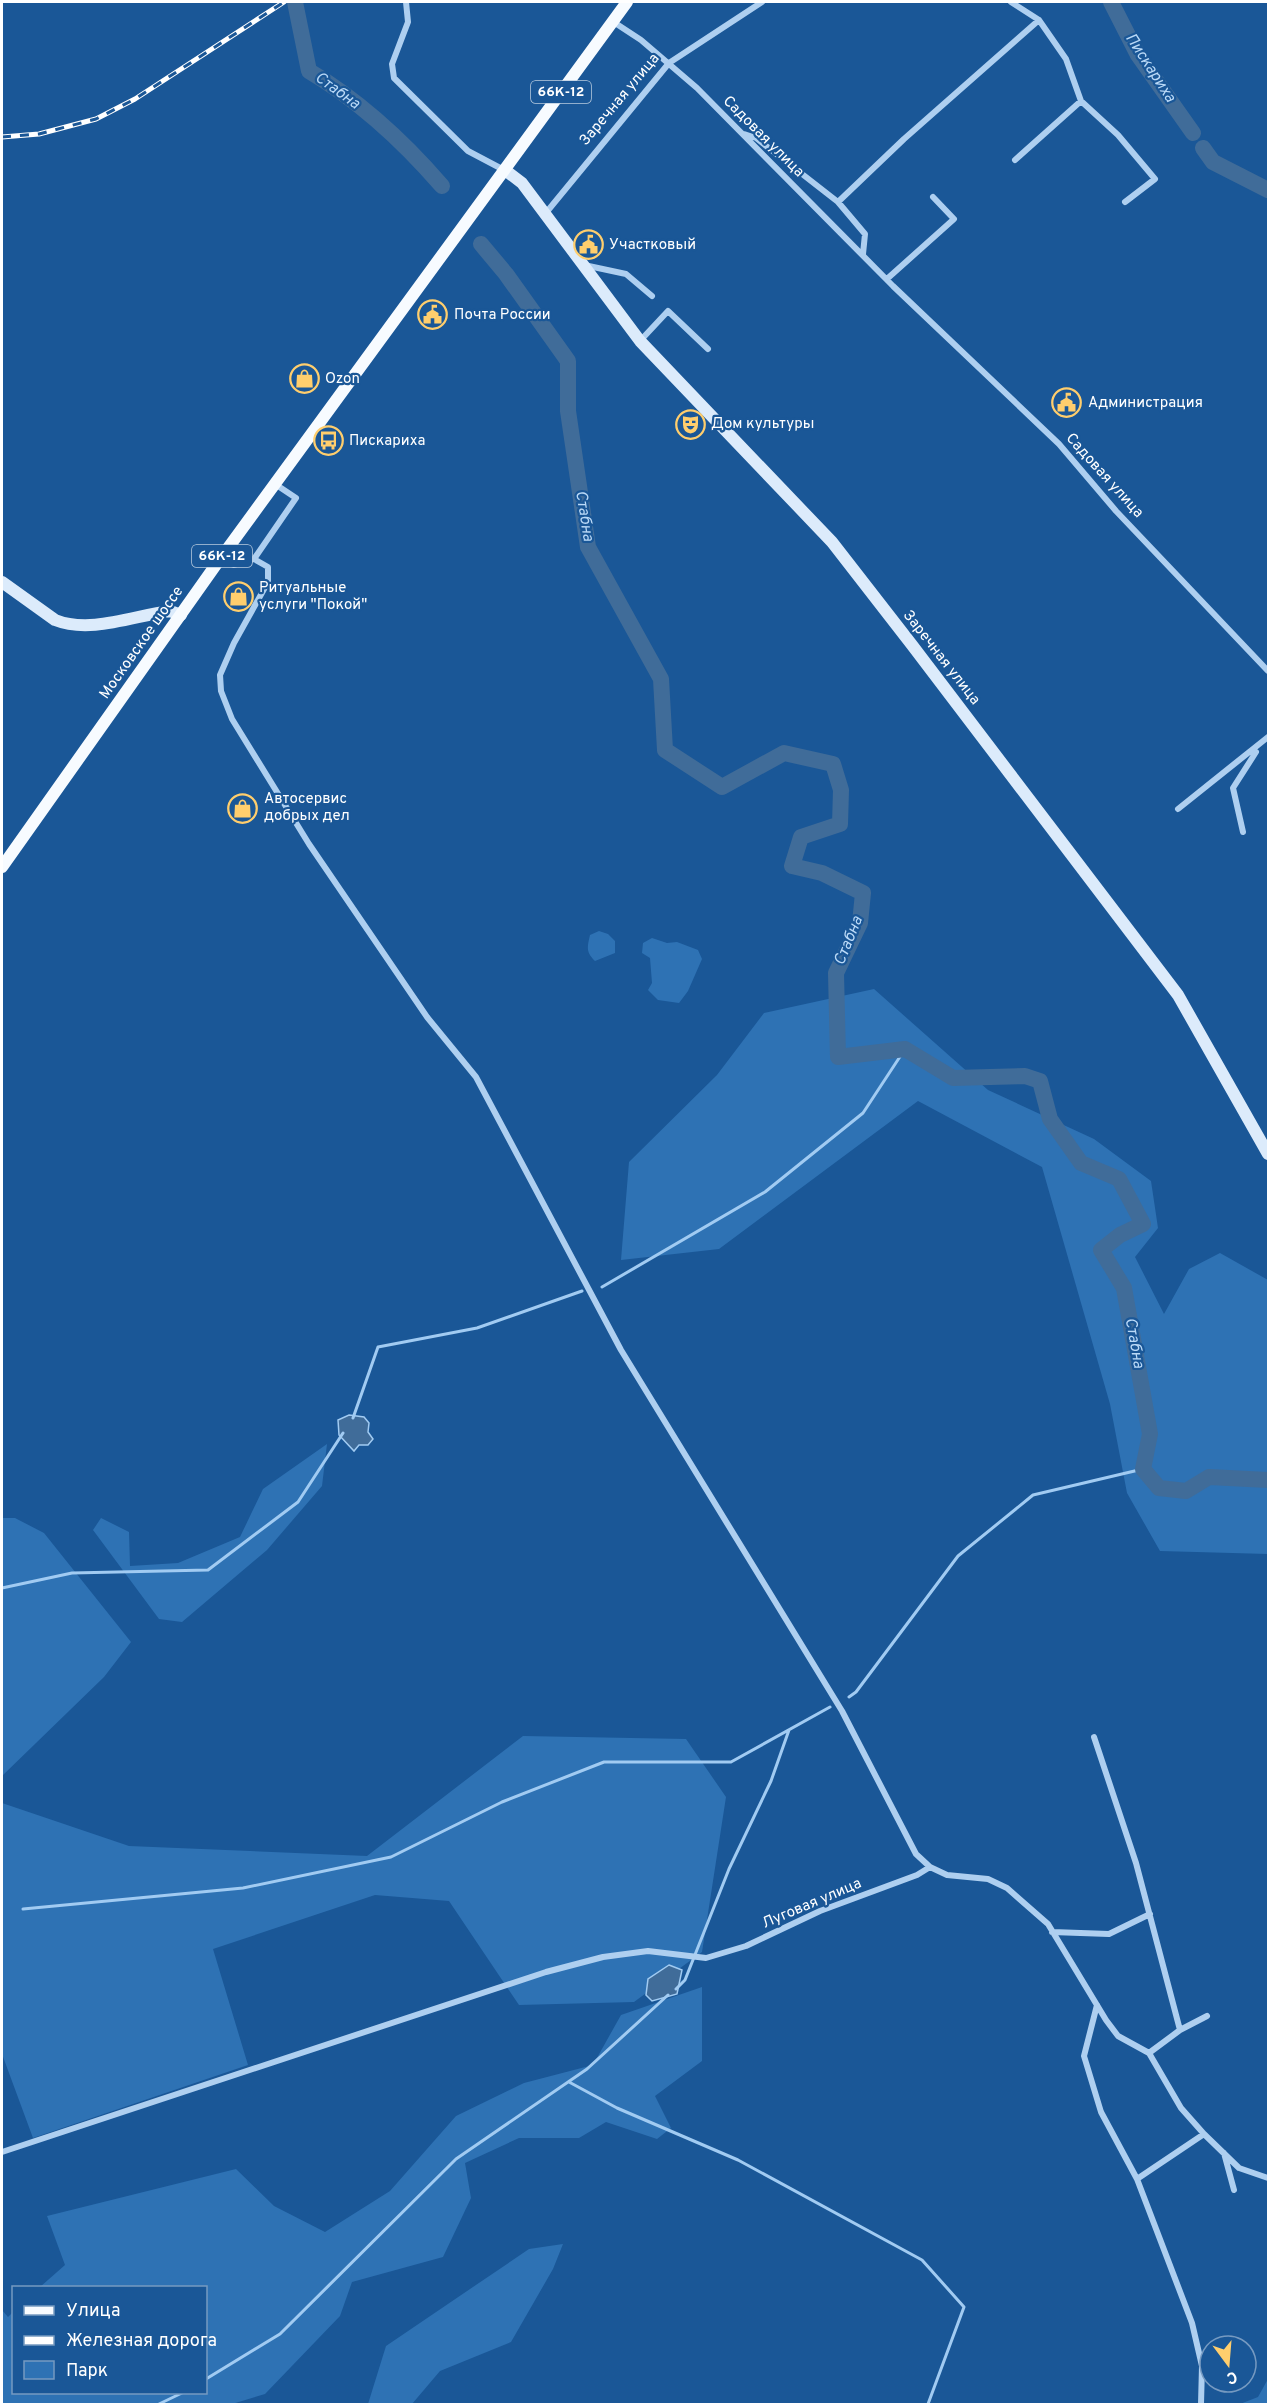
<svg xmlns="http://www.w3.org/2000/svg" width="1270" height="2406" viewBox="0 0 1270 2406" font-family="Overpass,sans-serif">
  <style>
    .green { fill: #2e72b4 }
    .water { fill: #406c99; stroke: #a1cbf2; stroke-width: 1.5 }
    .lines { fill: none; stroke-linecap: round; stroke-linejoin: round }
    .stream { stroke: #a1cbf2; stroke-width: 3 }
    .river { stroke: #406c99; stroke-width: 16 }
    .street { stroke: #aecff0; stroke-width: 6 }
    .secondary { stroke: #dcebfb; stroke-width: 12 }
    .primary { stroke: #f7fbff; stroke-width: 12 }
    .rail-casing { stroke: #fff; stroke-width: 5 }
    .rail { stroke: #1a5797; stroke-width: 3; stroke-dasharray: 9; stroke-linecap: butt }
    .labels { text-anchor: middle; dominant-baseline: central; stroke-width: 4.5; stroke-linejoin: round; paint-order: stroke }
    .shield { fill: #1a5797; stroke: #bacde0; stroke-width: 1.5 }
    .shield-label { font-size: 14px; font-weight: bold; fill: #fff }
    .street-label { font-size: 15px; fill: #fff; stroke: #1a5797 }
    .poi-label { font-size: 15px; fill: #fff; stroke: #1a5797; text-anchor: start }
    .water-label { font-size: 16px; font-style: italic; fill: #bad9f7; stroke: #1a5797 }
  </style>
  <rect width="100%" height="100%" fill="#1a5797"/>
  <path class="green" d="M599,931L608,934L615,941V953L595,961C586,952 587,948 590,935Z
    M652,938L667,943L677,942L698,950L702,959L688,991L679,1003L658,1000L648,990L652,983L650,958L642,953L643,943Z
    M874,989L988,1090L1094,1139L1151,1181L1158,1228L1135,1257L1164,1314L1189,1269L1220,1253L1268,1280V1554L1160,1551L1127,1493L1110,1404L1042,1167L918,1101L719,1249L621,1260L629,1162L717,1075L764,1013Z
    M327,1444L322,1486L267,1550L182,1622L159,1619L93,1530L101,1518L129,1532L130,1566L178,1563L240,1537L263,1489Z
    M2,1518H15L44,1533L131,1642L104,1677L2,1776Z
    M523,1736L686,1739L726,1797L702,1952L634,2002L519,2005L449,1901L375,1895L213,1949L248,2065L33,2138L2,2054V1803L129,1846L367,1856Z
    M702,1987V2061L655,2096L671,2128L657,2139L606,2122L579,2138H519L465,2163L471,2198L443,2257L352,2282L340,2316L265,2394L232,2404H2V2310L8,2317L13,2312L14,2392H206V2288L40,2287L65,2265L47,2216L236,2169L274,2206L325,2232L390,2191L456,2116L524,2083L593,2065L621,2015Z
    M563,2244L553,2269L511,2342L440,2371L412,2404H368L386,2346L529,2249Z
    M1268,2379V2404H1240L1258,2397Z"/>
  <path class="water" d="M349,1415L364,1417L369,1423L368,1432L373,1439L368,1445H359L354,1451L339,1435L338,1420Z
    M669,1965L682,1970L677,1994L652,2001L646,1995L648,1979Z"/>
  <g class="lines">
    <path class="stream" d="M602,1287L765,1192L863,1113L905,1049
      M353,1418L378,1347L477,1328L582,1291
      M2,1588L72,1573L208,1570L298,1502L343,1433
      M849,1697L856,1692L958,1556L1033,1495L1143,1469
      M23,1909L243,1888L391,1857L502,1802L604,1762H731L830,1707
      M676,1989L685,1980L729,1869L771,1781L789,1730
      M569,2082L617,2108L738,2160L922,2260L964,2307L928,2404
      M206,2379L280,2334L456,2159L587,2069L668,1995
      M159,2404L184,2392"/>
    <path class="river" d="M295,2L309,71C360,101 403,141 442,186
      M1111,2L1138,55L1193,133
      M1203,148L1213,162L1268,190
      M481,244L506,274L568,361V411L588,547L661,679L665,750L722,787L784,753L833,764L841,790L840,824L801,837L792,866L822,873L863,893L860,923L836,973L838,1057L905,1049L953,1078L1025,1076L1040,1081L1050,1119L1081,1163L1119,1179L1143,1224L1120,1235L1101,1250L1124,1288L1150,1434L1143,1469L1159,1488L1186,1491L1209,1477L1268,1480"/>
    <path class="street" d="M406,2L408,22L392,64L394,78L468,151L504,170
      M1011,2L1039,20L1066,59L1081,101L1118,135L1155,179L1125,202
      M612,21L641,40L697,88L893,286L1059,444L1116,511L1268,671
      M744,134L756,138L838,202L865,234L863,254
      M1015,160L1081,101
      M838,202L904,139L1039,20
      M545,214L669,63L762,2
      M584,265L626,274L652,296
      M888,278L954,219L933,197
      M640,341L668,311L708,349
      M275,484L296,498L254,559L268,567V582L234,643L220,675L221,691L232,719L309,844L427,1017L476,1077L621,1350L842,1711L916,1854L930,1867L947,1875L988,1879L1007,1888L1048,1924L1106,2020L1118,2036L1149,2053L1181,2108L1204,2134L1137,2179L1192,2323L1202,2366L1201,2404
      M220,559L234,565L254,559
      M1178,809L1268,737
      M1243,832L1233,788L1256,752
      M1094,1737L1136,1863L1180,2030L1149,2053
      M1052,1932L1109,1934L1150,1914
      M1097,2005L1084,2056L1101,2112L1137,2179
      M1180,2030L1207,2016
      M1204,2134L1239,2168L1268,2178
      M2,2152L546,1972L603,1957L648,1951L706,1958L746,1946L820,1911L917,1875L930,1867
      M1224,2153L1234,2190"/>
    <path class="secondary" d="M505,170L522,183L640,341L832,542L912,645L1178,995L1268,1154
      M2,582L55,620C90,634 133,616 170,611L181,615"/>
    <path class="primary" d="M2,867L220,559L627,2"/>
    <defs>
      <path id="rail" d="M2,137L39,134L96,119L135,99L284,2"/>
    </defs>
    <use href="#rail" class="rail-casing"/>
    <use href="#rail" class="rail"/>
  </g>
  <defs>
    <symbol id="civic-ring" viewBox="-11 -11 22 22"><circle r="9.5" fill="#1a5797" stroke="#ffce6d" stroke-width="1.5"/><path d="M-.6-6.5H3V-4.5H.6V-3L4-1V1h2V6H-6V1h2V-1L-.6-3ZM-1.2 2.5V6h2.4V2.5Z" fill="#ffce6d"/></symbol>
    <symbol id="shop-ring" viewBox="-11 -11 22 22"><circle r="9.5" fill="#1a5797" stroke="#ffce6d" stroke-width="1.5"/><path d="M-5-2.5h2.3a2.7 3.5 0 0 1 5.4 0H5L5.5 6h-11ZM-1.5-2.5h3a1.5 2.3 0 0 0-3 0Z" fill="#ffce6d"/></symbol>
    <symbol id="theatre-ring" viewBox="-11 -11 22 22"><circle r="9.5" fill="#1a5797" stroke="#ffce6d" stroke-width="1.5"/><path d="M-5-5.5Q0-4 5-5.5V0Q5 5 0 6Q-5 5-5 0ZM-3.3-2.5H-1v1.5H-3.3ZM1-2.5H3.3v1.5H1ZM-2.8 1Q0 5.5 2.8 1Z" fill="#ffce6d"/></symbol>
    <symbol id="bus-ring" viewBox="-11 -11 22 22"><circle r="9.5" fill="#1a5797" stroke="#ffce6d" stroke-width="1.5"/><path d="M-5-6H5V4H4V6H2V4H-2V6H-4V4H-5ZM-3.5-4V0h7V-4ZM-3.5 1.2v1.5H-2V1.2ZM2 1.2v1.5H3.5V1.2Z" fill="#ffce6d"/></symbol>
  </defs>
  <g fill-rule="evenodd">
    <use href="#civic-ring" x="572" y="228" width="33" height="33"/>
    <use href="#civic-ring" x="416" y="298" width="33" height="33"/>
    <use href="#shop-ring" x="288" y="362" width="33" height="33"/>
    <use href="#civic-ring" x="1050" y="386" width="33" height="33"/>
    <use href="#theatre-ring" x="674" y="408" width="33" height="33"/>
    <use href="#bus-ring" x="312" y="424" width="33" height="33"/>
    <use href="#shop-ring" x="222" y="580" width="33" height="33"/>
    <use href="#shop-ring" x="226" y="792" width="33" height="33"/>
  </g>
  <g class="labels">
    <g class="shield">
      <rect x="531" y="81" width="60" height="22" rx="4.5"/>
      <rect x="192" y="545" width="60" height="22" rx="4.5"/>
    </g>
    <g class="shield-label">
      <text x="561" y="92">66К-12</text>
      <text x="222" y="556">66К-12</text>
    </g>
    <g class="street-label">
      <text transform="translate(620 100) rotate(-50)">Заречная улица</text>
      <text transform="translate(763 137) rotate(45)">Садовая улица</text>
      <text transform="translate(1104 476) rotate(48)">Садовая улица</text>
      <text transform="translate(142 643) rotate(-55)">Московское шоссе</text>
      <text transform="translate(941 658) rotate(52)">Заречная улица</text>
      <text transform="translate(812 1904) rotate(-23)">Луговая улица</text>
    </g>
    <g class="poi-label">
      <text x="609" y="245">Участковый</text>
      <text x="454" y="315">Почта России</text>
      <text x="325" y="379">Ozon</text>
      <text x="1088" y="403">Администрация</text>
      <text x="711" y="424">Дом культуры</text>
      <text x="349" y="441">Пискариха</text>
      <text x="259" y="588">Ритуальные<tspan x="259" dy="17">услуги "Покой"</tspan></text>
      <text x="264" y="799">Автосервис<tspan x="264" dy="17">добрых дел</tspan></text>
    </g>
    <g class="water-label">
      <text transform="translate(1150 68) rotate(57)">Пискариха</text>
      <text transform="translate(337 91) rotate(36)">Стабна</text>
      <text transform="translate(584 516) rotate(81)">Стабна</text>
      <text transform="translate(849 941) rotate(-68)">Стабна</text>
      <text transform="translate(1134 1343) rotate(80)">Стабна</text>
    </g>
  </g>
  <rect width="1270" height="2406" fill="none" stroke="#ffffff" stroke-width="6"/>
  <rect x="12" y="2286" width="195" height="108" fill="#1a5797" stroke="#769ac1" stroke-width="1.5"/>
  <rect x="24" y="2306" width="30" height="9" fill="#f7fbff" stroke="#769ac1" stroke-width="1.5"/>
  <text x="66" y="2316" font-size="18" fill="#ffffff">Улица</text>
  <rect x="24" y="2336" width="30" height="9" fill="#ffffff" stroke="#769ac1" stroke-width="1.5"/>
  <text x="66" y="2346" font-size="18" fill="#ffffff">Железная дорога</text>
  <rect x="24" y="2361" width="30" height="18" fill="#2e72b4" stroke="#769ac1" stroke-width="1.5"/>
  <text x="66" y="2376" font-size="18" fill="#ffffff">Парк</text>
  <g transform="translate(1228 2364) rotate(164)"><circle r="28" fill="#1a5797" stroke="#769ac1" stroke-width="1.5"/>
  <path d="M0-4.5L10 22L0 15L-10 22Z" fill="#ffce6d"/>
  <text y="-9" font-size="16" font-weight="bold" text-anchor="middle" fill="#ffffff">С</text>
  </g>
</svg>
